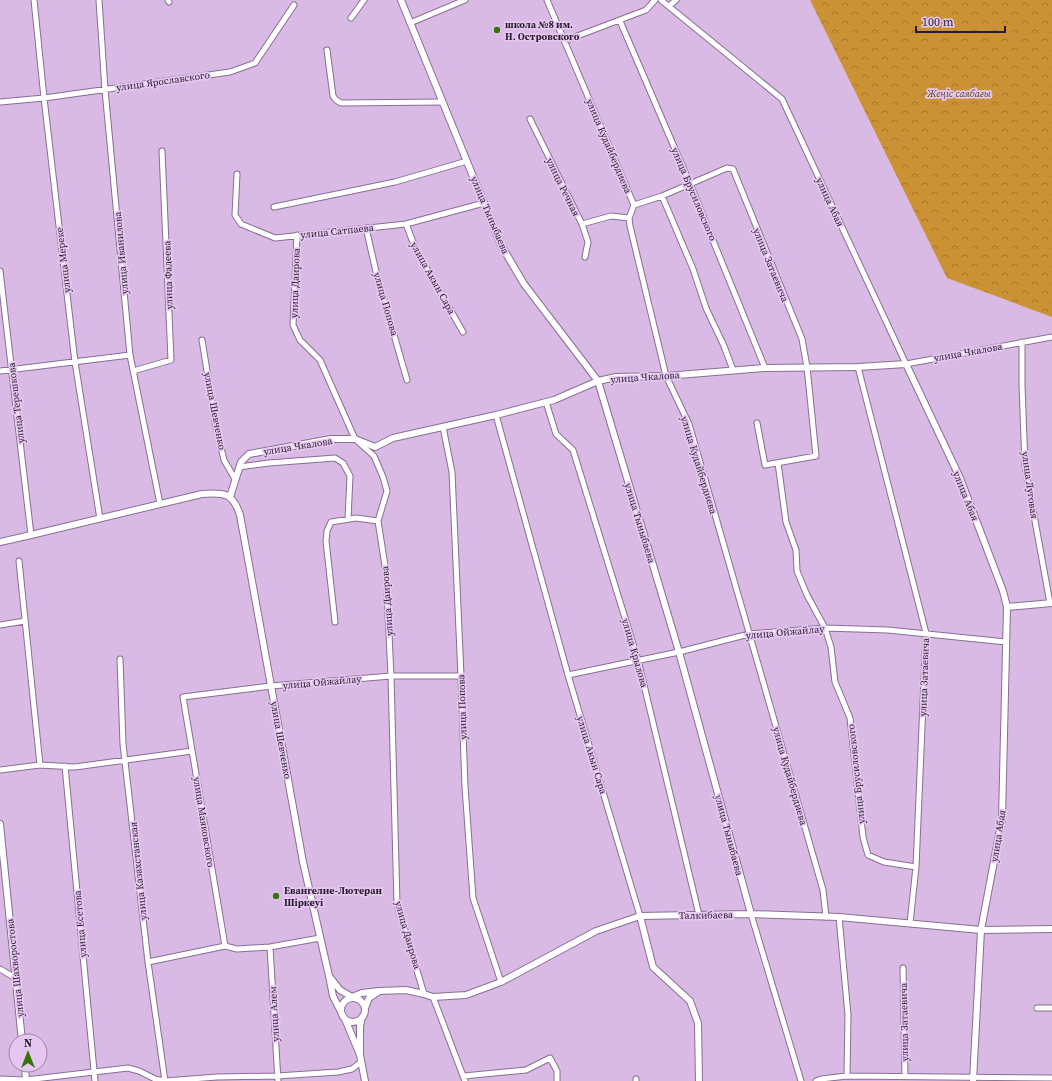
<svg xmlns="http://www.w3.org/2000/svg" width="1052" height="1081" viewBox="0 0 1052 1081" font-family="'Source Serif 4',serif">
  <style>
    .park { fill: url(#park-crowns) }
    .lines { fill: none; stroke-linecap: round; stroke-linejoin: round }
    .minor-casing { stroke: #896e94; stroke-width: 7 }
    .tertiary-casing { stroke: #896e94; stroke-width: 8 }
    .minor { stroke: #fff; stroke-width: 5 }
    .tertiary { stroke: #fff; stroke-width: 6 }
    .poi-dot { fill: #367308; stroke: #e5c7f1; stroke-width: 1.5 }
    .labels { text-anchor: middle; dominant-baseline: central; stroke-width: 3.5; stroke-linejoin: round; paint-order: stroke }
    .poi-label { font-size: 10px; font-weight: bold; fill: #281d2c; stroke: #e5c7f1; text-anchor: start }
    .street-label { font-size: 10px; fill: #281d2c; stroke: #e5c7f1 }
    .park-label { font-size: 10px; font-style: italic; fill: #61461a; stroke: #e5c7f1 }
  </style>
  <defs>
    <pattern id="park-crowns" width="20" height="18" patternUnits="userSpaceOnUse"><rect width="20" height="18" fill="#ca9235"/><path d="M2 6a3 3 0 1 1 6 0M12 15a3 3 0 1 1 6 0" fill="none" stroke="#a4772d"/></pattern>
  </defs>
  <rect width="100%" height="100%" fill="#d8bae4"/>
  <path class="park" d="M810,0H1052V317L947,278Z"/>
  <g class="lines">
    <defs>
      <path id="minor" d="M34,0L44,98L75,362L100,519
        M99,0L105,90L130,355L160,504
        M168,0L169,2
        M547,0L634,205L629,218L630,226L666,376L689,424L823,890L826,917
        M661,0L782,99L906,364L1052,337
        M669,6L676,0
        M351,18L364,0
        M620,21L690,184L765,368
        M410,23L465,0
        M564,41L646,10L655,0
        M327,50L333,96L336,100L341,103L443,102
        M0,102L44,98L230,72L255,63L294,5
        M530,119L582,224L588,242L585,257
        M237,174L235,215L241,224L275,238L406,224L484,203
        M662,196L693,269L706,308L724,346L733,370
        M634,205L662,196L727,168L733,169L802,339L807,367L816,456L765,465L757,423
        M274,207L395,182L467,161
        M406,224L416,250L463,332
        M582,224L611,216L629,218
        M366,228L377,276L407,380
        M297,235L293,325L300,340L320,360L355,439L374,456L383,477L387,491L378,521L386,572L391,676L397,904L424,994
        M0,271L31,535
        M202,340L216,427L224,460L235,479
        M1022,342V385L1025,466L1050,603
        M858,367L926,633L916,867L910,923
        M0,371L130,355
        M133,371L171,360L162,151
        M546,402L556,434L573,450L638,660L699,915
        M496,415L568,675L640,916
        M443,427L452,472L461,676L465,787L473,898L501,982
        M778,463L786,522L796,550L797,571L807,595L825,628L831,647L835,682L850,718L863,837L868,855L884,862L916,867
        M239,467L269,463L335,458L343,463L350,476L348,519
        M19,561L40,765
        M335,622L326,541L327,531L331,522L356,518L378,521
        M0,625L25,621
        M120,659L123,744L148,962L165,1081
        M568,675L679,652L749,634L825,628L888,630L1006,642
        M65,766L95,1081
        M0,770L40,765L75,767L192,751
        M751,914L801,1081
        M839,917L848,1015L847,1076
        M225,946L183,697L271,686L391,676H461
        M270,947L278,1081
        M148,962L225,946L237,949L270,947L320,938
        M903,968L905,1076
        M0,969L17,979
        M433,997L465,1081
        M1037,1008H1052
        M464,1076L526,1070L550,1058L557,1071V1081
        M0,1079L26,1080L128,1068L139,1071L155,1079L165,1081L217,1077L277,1076L338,1072L352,1069L361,1062
        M636,1081V1079
        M816,1081L821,1079L847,1076L1052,1078"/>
      <path id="tertiary" d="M401,0L501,245L524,284L598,381L679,652L751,914
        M230,497L241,462L249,454L331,439H355L375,447L393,438L496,415L554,400L598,381L616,377L666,376L765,368L858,367L906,364L960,478L1003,591L1007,607L1002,819L981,930L973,1081
        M0,542L31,535L202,494C224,492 233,493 240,515L303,862L329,976
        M1007,607L1052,603
        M0,824L22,1041
        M640,916L653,967L690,1001L698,1023L699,1081
        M341 1010a12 12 0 1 1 24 0a12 12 0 1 1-24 0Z
        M365,1008L369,998L378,992
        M340,1010L333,996L329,976L340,990L352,997L362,993L379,991L406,990L424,994L433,997L466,995L501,982L596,931L640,916L751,914L839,917L981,930L1052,929
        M345,1019L360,1055V1026L362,1017
        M360,1055L365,1081
        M25,1065L26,1081"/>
    </defs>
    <use href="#minor" class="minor-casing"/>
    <use href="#tertiary" class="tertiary-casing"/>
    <use href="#minor" class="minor"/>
    <use href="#tertiary" class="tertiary"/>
  </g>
  <g class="poi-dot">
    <circle cx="497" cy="30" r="4"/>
    <circle cx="276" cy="896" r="4"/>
  </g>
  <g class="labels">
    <g class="poi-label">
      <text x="505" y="24">школа №8 им.<tspan x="505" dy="12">Н. Островского</tspan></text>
      <text x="284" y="890">Евангелие-Лютеран<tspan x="284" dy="12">Шіркеуі</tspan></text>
    </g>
    <g class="street-label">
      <text transform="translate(163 81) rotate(-8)">улица Ярославского</text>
      <text transform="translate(609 146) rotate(67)">улица Кудайбердиева</text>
      <text transform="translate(563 187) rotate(64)">улица Речная</text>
      <text transform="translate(694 194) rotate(67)">улица Брусиловского</text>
      <text transform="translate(830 202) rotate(65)">улица Абая</text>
      <text transform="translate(490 215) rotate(67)">улица Тыныбаева</text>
      <text transform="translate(337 231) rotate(-6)">улица Сатпаева</text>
      <text transform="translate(121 253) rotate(-95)">улица Иванилова</text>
      <text transform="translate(63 260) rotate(-97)">улица Мереке</text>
      <text transform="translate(771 265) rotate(68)">улица Затаевича</text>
      <text transform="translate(168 275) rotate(-92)">улица Фадеева</text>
      <text transform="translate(433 278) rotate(61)">улица Акын Сара</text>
      <text transform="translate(295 283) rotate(-88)">улица Даирова</text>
      <text transform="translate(386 304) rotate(74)">улица Попова</text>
      <text transform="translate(968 352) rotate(-10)">улица Чкалова</text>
      <text transform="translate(645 377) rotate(-4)">улица Чкалова</text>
      <text transform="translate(16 403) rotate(-97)">улица Терешкова</text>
      <text transform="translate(215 411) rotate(79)">улица Шевченко</text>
      <text transform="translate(298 446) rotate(-9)">улица Чкалова</text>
      <text transform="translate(699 465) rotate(73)">улица Кудайбердиева</text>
      <text transform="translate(1030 485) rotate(82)">улица Луговая</text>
      <text transform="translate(966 496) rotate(68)">улица Абая</text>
      <text transform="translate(640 523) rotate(73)">улица Тыныбаева</text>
      <text transform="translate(387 601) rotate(-94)">улица Даирова</text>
      <text transform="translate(785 632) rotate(-5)">улица Ойжайлау</text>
      <text transform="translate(635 653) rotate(74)">улица Крылова</text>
      <text transform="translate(924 677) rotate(-88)">улица Затаевича</text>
      <text transform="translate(322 682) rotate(-5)">улица Ойжайлау</text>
      <text transform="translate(462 707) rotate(-92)">улица Попова</text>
      <text transform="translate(281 740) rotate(80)">улица Шевченко</text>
      <text transform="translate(592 755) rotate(73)">улица Акын Сара</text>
      <text transform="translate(856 774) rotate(-96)">улица Брусиловского</text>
      <text transform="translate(790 776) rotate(74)">улица Кудайбердиева</text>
      <text transform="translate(204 822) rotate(81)">улица Маяковского</text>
      <text transform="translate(729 835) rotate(75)">улица Тыныбаева</text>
      <text transform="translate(998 836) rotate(-81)">улица Абая</text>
      <text transform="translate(138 871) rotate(-96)">улица Казахстанская</text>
      <text transform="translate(706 915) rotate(-1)">Талкибаева</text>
      <text transform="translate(80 924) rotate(-95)">улица Есетова</text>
      <text transform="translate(408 935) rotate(74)">улица Даирова</text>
      <text transform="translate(15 968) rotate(-96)">улица Шахворостова</text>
      <text transform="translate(274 1014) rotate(-93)">улица Алем</text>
      <text transform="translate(904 1022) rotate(-91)">улица Затаевича</text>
    </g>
    <g class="park-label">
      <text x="959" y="93">Жеңіс саябағы</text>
    </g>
  </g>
  <g transform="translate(28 1053)"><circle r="19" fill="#e5c7f1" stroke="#9983a2"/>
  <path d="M0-3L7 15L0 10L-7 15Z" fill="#367308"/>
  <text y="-6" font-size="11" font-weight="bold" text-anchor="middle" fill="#281d2c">N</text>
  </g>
  <path d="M916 26v6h89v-6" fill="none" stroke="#281d2c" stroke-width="2"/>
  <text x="922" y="26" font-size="12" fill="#281d2c" stroke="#e5c7f1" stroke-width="3" paint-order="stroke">100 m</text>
</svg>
